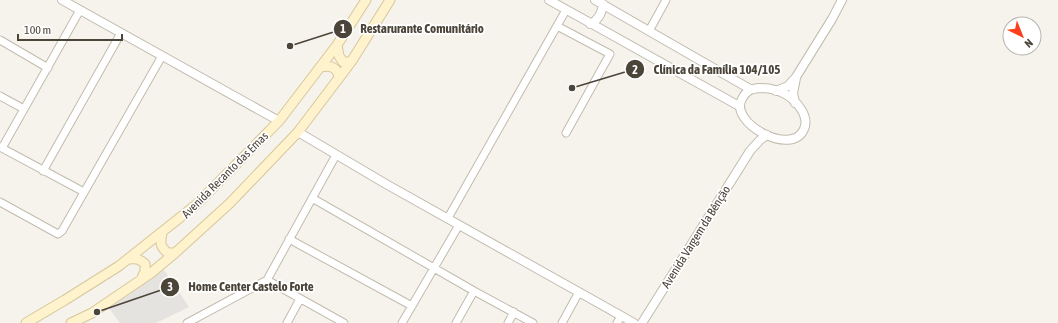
<svg xmlns="http://www.w3.org/2000/svg" width="1058" height="323" viewBox="0 0 1058 323" font-family="'Asap Condensed',sans-serif">
  <style>
    .parking { fill: #e5e3e0 }
    .lines { fill: none; stroke-linecap: round; stroke-linejoin: round }
    .minor-casing { stroke: #c2bbae; stroke-width: 9 }
    .tertiary-casing { stroke: #c2bbae; stroke-width: 10 }
    .secondary-casing { stroke: #d6c79b; stroke-width: 11 }
    .minor { stroke: #fff; stroke-width: 7 }
    .tertiary { stroke: #fff; stroke-width: 8 }
    .secondary { stroke: #fff3cd; stroke-width: 9 }
    .labels { text-anchor: middle; dominant-baseline: central; stroke-width: 3.5; stroke-linejoin: round; paint-order: stroke }
    .street-label { font-size: 12px; fill: #4b4439; stroke: #fff }
    .leader { fill: none; stroke: #4b4439; stroke-width: 1.5 }
    .callout-dot { fill: #4b4439; stroke: #fff; stroke-width: 1.5 }
    .mark-label { font-size: 12px; text-anchor: middle; font-weight: bold; fill: #fff }
    .callout-label { font-size: 13px; text-anchor: middle; font-weight: bold; fill: #4b4439; stroke: #fff; stroke-width: 3.5; stroke-linejoin: round; paint-order: stroke }
  </style>
  <rect width="100%" height="100%" fill="#f6f3ec"/>
  <path class="parking" d="M164,270L189,307L156,323H120L109,308Z"/>
  <g class="lines">
    <defs>
      <path id="minor" d="M557,26L610,54L566,133
        M649,31L666,0
        M0,40L48,68
        M0,96L24,109
        M0,147L84,192
        M2,148L80,10
        M43,171L121,33
        M312,198L474,291L533,323
        M0,202L58,234L62,231L162,56
        M448,218L566,10
        M289,239L412,306
        M267,280L344,323
        M187,323L267,280L336,155
        M287,323L300,299
        M402,323L459,225
        M456,323L474,291
        M508,323L514,312
        M562,323L579,292
        M617,323L621,316"/>
      <path id="tertiary" d="M62,0L279,121
        M549,0L739,106
        M595,0L750,89
        M590,24C599,20 602,13 603,4
        M759,88C767,88 778,90 785,94C796,100 810,116 804,129C792,158 728,122 742,99C746,91 750,89 759,88Z
        M776,91L788,86L796,77L832,19L842,0
        M795,103L793,93L796,78
        M298,132L386,184L634,323
        M642,323L750,151L760,140L767,135"/>
      <path id="secondary" d="M337,45L339,56L343,62H351
        M321,67C330,65 338,67 339,78
        M162,233C160,243 160,247 168,253H175
        M129,259C136,258 140,259 145,264V271L141,280
        M26,323L65,300L119,266L197,204L279,121L337,45L366,0
        M71,323L92,313L151,273L175,253L230,203L298,132L351,62L390,0"/>
    </defs>
    <use href="#minor" class="minor-casing"/>
    <use href="#tertiary" class="tertiary-casing"/>
    <use href="#secondary" class="secondary-casing"/>
    <use href="#minor" class="minor"/>
    <use href="#tertiary" class="tertiary"/>
    <use href="#secondary" class="secondary"/>
  </g>
  <g class="labels">
    <g class="street-label">
      <text transform="translate(225 175) rotate(-45)">Avenida Recanto das Emas</text>
      <text transform="translate(696 237) rotate(-58)">Avenida Vargem da Bênção</text>
    </g>
  </g>
  <path class="leader" d="M290 46L343 29M572 88L635 69M97 312L170 287"/>
  <g class="callout-dot">
    <circle cx="290" cy="46" r="4"/>
    <circle cx="572" cy="88" r="4"/>
    <circle cx="97" cy="312" r="4"/>
    <circle cx="343" cy="29" r="10"/>
    <circle cx="635" cy="69" r="10"/>
    <circle cx="170" cy="287" r="10"/>
  </g>
  <g class="mark-label">
    <text x="343" y="33">1</text>
    <text x="635" y="74">2</text>
    <text x="170" y="291">3</text>
  </g>
  <g class="callout-label">
    <text x="422" y="33">Restarurante Comunitário</text>
    <text x="717" y="74">Clínica da Família 104/105</text>
    <text x="251" y="291">Home Center Castelo Forte</text>
  </g>
  <g transform="translate(1022 36) rotate(137)"><circle r="19" fill="#ffffff" stroke="#b7b4b0"/>
  <path d="M0-3L7 15L0 10L-7 15Z" fill="#fc3f1d"/>
  <text y="-6" font-size="11" font-weight="bold" text-anchor="middle" fill="#4b4439">N</text>
  </g>
  <path d="M18 34v6h104v-6" fill="none" stroke="#4b4439" stroke-width="2"/>
  <text x="24" y="34" font-size="12" fill="#4b4439" stroke="#ffffff" stroke-width="3" paint-order="stroke">100 m</text>
</svg>
